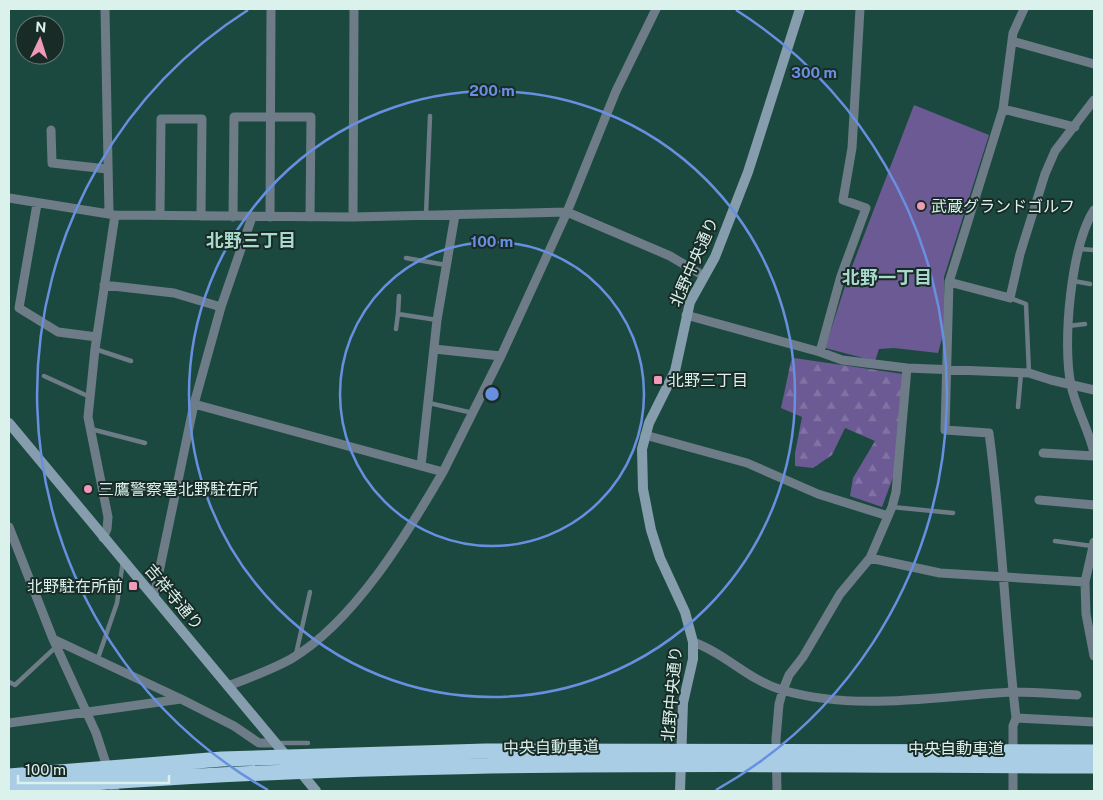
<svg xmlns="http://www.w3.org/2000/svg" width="1103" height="800" viewBox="0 0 1103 800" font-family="'Public Sans','Noto Sans JP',sans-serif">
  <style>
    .forest { fill: url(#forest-firs) }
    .park { fill: #6b5a93 }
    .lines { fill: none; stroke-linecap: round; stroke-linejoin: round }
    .lane { stroke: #6d7c86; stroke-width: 4.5 }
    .street { stroke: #6d7c86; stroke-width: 9 }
    .secondary { stroke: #859dac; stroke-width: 10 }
    .highway-bridge { stroke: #a8cde5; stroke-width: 15 }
    .ring { fill: none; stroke: #6990e0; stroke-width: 2.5 }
    .poi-dot { fill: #ef9ab8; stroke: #182b26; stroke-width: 2 }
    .labels { text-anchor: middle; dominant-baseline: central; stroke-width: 4; stroke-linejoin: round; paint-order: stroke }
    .poi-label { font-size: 16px; fill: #daf2eb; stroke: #182b26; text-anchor: start }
    .street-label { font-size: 16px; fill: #daf2eb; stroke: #182b26 }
    .neighbourhood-label { font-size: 18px; font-weight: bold; fill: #a9d9cc; stroke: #182b26 }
    .centre { fill: #6990e0; stroke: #182b26; stroke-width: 2.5 }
    .ring-label { font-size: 15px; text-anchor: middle; font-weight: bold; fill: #6990e0; stroke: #182b26; stroke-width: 4; stroke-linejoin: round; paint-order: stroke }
  </style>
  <defs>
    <pattern id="forest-firs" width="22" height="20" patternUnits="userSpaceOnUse" patternTransform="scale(1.25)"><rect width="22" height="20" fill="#6b5a93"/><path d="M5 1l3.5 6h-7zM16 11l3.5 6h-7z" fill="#8072a2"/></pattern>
  </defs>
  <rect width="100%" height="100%" fill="#1c493f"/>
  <path class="forest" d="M794,358L903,374L895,472L882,507L850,496L853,478L875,441L845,428L832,455L813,468L795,466V453L802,417L781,408L791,361Z"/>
  <path class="park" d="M914,105L989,135L944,277L945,328L938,353L894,348L879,349L875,361L825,348L848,277Z"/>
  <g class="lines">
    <path class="lane" d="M426,215L430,116
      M1080,249L1094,250
      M406,258L446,265
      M1074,281L1090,284
      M399,296L398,314L437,320
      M1010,298L1026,304L1029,373
      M1068,326L1085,324
      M396,329L398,314
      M95,349L131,361
      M44,376L90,397
      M429,403L473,413
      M1018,407L1021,373
      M91,429L145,443
      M892,507L953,513
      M1055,541L1092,546
      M296,654L310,592
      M98,658L117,603L123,561
      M9,682L15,685L57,646
      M278,743H308"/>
    <path class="street" d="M105,9L109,214
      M1024,9L1013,33L1003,109L949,282L945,430L989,433C1002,528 1005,623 1016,718L1094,722
      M1012,41L1094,64
      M1003,109L1075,127
      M51,130L52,163L107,169
      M9,198L115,215L353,217L567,212L616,91L656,9
      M37,204L19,308L58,332L97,337
      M1094,210C1071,246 1062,343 1071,385C1076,409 1089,430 1094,453
      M160,215L161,119H202L201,216
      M233,217L234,117H311L310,217
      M270,217L271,9
      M353,217L354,9
      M949,282L1010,298L1020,254L1045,174L1055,151L1094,100
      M104,285L174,293L221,307
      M686,315L820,352L841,276L866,208L843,200L852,148L860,9
      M434,349L501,356
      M907,368L1029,373L1051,380L1094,390
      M194,404L443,472C407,534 354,622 291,659C271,670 249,678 228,686
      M645,435L747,463L818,494L888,516
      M1043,453L1094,456
      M421,466L437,320L455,215
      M443,472L501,356L567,212L670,256L704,276
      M1039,500L1094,505
      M9,527L53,639L96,733L115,791
      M103,538L107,529L108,517L88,417L95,349L115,215
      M1094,542L1085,582L1086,614L1094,656
      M870,558L940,573L1085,582
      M154,596L194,404L221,307L252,217
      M53,639L181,699L234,726L259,743H275
      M693,642C725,653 748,680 782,690C858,712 936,696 1013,692C1034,692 1056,694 1077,695
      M9,723L181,699
      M777,791L776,739L779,704L783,690L789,675L803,657L840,594L870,558L892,507L896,492L907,368L842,360L820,352
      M1013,791V726L1016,718"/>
    <path class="secondary" d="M9,423L288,758
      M298,769L316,791
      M680,791L683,703L693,659V642L685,612L660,558L651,530L643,489L642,449L649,423L675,371L690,302L715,257L748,172L800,9"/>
    <path class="highway-bridge" d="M9,776L222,759L486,751L1094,752
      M9,790C370,757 732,765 1094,766"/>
  </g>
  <g class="ring">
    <circle cx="492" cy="394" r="152"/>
    <circle cx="492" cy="394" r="303"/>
    <path d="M268 790A455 455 0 0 1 248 10M736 10A455 455 0 0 1 716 790"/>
  </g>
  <g class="poi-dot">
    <circle cx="921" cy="206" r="5"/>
    <rect x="653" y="375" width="10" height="10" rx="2.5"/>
    <circle cx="88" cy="489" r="5"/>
    <rect x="128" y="581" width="10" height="10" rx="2.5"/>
  </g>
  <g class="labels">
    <g class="poi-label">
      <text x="931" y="206">武蔵グランドゴルフ</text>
      <text x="668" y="380">北野三丁目</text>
      <text x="98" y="489">三鷹警察署北野駐在所</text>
      <text x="123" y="586" text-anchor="end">北野駐在所前</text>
    </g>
    <g class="street-label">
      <text transform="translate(694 262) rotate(-66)">北野中央通り</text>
      <text transform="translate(174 597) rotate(50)">吉祥寺通り</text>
      <text transform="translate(672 694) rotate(-85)">北野中央通り</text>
      <text transform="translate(551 747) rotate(-1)">中央自動車道</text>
      <text x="956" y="748">中央自動車道</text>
    </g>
    <g class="neighbourhood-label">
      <text x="251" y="240">北野三丁目</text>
      <text x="887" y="277">北野一丁目</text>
    </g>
  </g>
  <circle cx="492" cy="394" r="8" class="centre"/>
  <g class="ring-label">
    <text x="814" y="78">300 m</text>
    <text x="492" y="96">200 m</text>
    <text x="492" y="247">100 m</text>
  </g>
  <rect width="1103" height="800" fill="none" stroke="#daf2eb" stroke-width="20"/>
  <g transform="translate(40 40) rotate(4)"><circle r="24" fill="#182b26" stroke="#667b75"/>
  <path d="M0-4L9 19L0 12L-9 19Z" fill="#ef9ab8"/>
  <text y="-8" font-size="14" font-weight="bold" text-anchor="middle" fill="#daf2eb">N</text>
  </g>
  <path d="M18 775v8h151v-8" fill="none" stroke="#daf2eb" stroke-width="2.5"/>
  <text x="25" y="775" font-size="15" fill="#daf2eb" stroke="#182b26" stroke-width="4" paint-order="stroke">100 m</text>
</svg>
